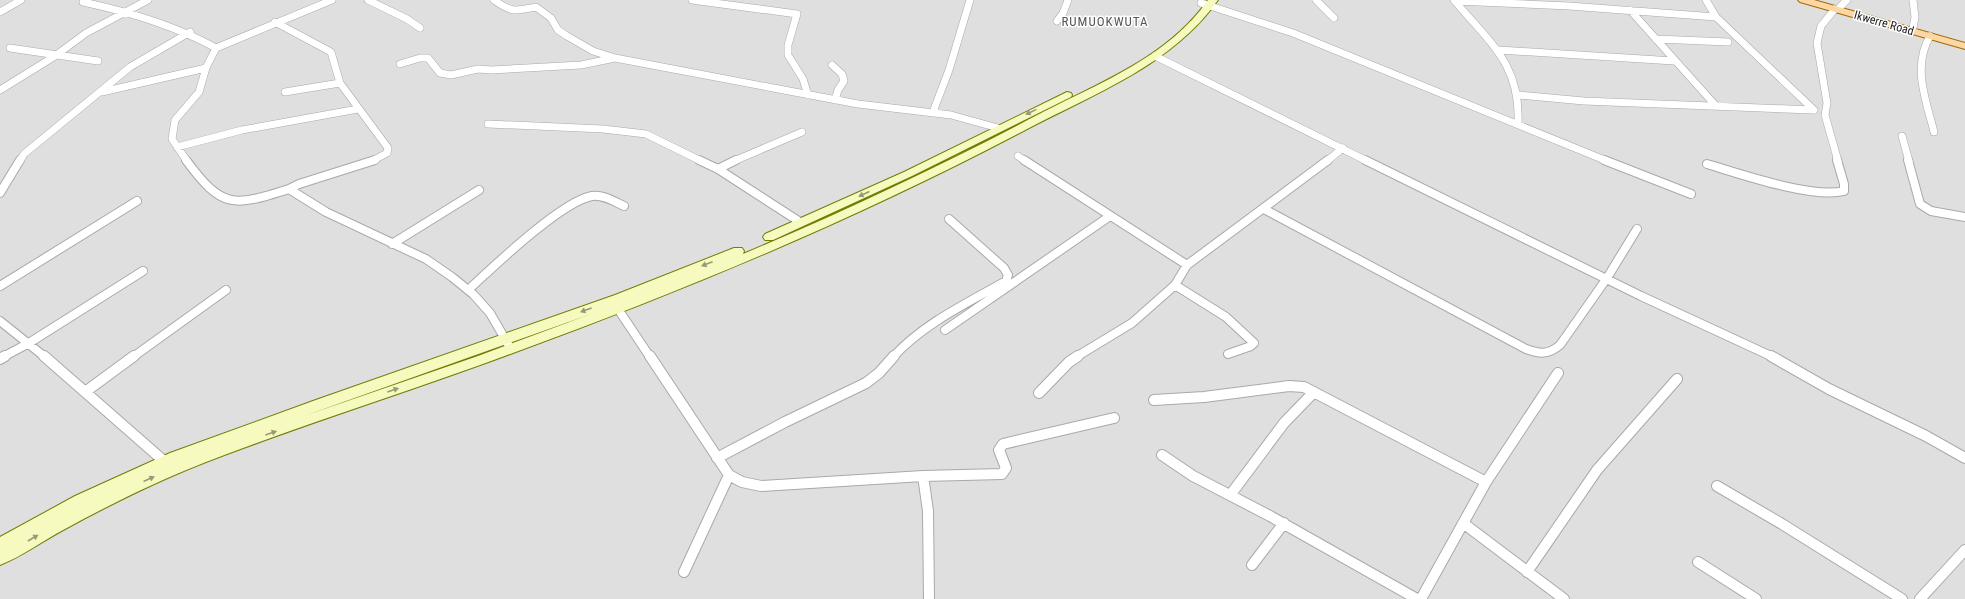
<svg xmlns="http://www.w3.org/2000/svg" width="1965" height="599" viewBox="0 0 1965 599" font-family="'Roboto Condensed',sans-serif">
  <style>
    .residential { fill: #e0dfdf }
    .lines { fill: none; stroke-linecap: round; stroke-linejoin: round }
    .street-far2-casing { stroke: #a9a9a9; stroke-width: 8 }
    .street-far1-casing { stroke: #a9a9a9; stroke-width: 10 }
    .street-casing { stroke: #a9a9a9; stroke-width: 12 }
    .secondary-casing { stroke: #707d05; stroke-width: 2 }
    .primary-casing { stroke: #a06b00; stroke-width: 2 }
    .street-far2 { stroke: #fff; stroke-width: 7 }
    .street-far1 { stroke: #fff; stroke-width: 8 }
    .street { stroke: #fff; stroke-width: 10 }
    .secondary { fill: #f7fabf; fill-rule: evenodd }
    .primary { fill: #fcd6a4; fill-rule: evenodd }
    .oneway { fill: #979978 }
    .labels { text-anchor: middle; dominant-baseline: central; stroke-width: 3; stroke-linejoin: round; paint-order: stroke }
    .far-street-label { font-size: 12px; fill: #222; stroke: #fff }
    .far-quarter-label { font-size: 13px; letter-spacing: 1px; fill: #555; stroke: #fff }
  </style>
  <rect width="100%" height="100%" fill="#f2efe9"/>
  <path class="residential" d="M0,0H1965V599H0Z"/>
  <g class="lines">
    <defs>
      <path id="street-far2" d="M368,0L407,19L420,28
        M494,0C512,13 515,11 536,7L551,18L558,30L567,36L593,51L615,58L858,104L951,115L998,128
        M692,0L797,14L788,45V55L803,79L808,95
        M1316,0L1334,18
        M1454,0C1489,42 1521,64 1518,124
        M1706,0L1716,17L1814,110
        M1913,0L1915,17L1913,28
        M1455,1L1569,6L1716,17
        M83,2C130,12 174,25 216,48
        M1201,3L1293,33L1607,161
        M1840,7L1847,0
        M1835,9L1821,26L1817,43L1827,103L1825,115L1838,161
        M1630,10L1716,106
        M0,12L21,0
        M1057,21L1063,13L1068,0
        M275,22L331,52L340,83L388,148L387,153L372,161
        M1930,36C1912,67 1926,100 1934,132
        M1656,39L1728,42
        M10,48L98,61
        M1499,50L1674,61
        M1155,56L1367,161
        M400,64L420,58H428L440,73L451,75L478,69L491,70L581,65L615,58
        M832,65L842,74L844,81L838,90L835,100
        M0,90L55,56L86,33L148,0
        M102,92L206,68
        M285,92L340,83
        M1519,95L1584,101L1813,110
        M933,112L949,70L970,0
        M488,124L603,129L646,134L701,161
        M1902,136L1909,161
        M177,147L242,130L358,109
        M1018,156L1025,161
        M20,161L24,154L130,67L190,32
        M187,161L172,139L175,120L199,92L206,68L216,48L332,0
        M734,161L802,132
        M1327,161L1343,148"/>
      <path id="street-far1" d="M186,160C222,209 233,207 289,189L326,212L426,259L452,277L473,294L490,313L508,344
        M699,160L718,169L800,222
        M1024,160L1187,265
        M1365,160L1641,296L1773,357
        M1604,160L1691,194
        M1908,160L1920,204L1931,211L1965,217
        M1707,164C1740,174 1813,199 1844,191V184L1837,160
        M718,169L736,160
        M289,189L299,184L375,160
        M0,193L20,160
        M1264,209L1526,349C1540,354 1548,355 1560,345L1607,278L1637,229
        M392,244L479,190
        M1175,285L1226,317L1254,343L1251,346L1228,354
        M0,286L137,201
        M468,290C493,267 562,201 592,196C603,194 615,202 624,206
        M618,309L650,357
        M0,321L45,357
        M945,330L1110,216
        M3,357L29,343L143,271
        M133,357L226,290
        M893,357C923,324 967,303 1006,281L1008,275L1004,268L949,219
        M1076,357L1132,323L1175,285L1187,265L1328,160"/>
      <path id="street" d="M44,356L165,462
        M650,356L729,475L742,482L761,486L923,476L928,511L929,599
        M1771,356L1829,389L1926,436L1965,458
        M0,359L5,356
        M85,392L134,356
        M1039,393L1069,362L1078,356
        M1154,400L1204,397L1289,386L1304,387L1486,482
        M1162,455L1193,476L1270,516L1417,599
        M717,458L785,422L866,383L879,373L894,356
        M923,476L1002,474L1006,468L999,450L1003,444L1114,418
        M1717,486L1782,524L1902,599
        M1231,494L1284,423L1314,392
        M1463,523L1564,599
        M1698,562L1756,599
        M1252,565L1284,523
        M684,572L729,475
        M1527,572L1597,470L1677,379
        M1421,599L1486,482L1558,373
        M1920,599L1965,550"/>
      <path id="secondary" d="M1208,0H1218C1173,64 1096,93 1029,128C863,216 689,289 513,353C411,391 307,423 206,462C157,481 111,504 65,529C44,540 23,556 0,565V537L75,496L170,453L313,401L615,295L734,248H742L744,251L743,254C845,211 945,164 1043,112C1102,82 1169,56 1208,0ZM591,314L478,356L304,416Z
        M1067,92L1071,93L1072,95L1071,97L912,176L773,240H765L763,237L765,234L904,172Z"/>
      <path id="primary" d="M1798,0H1814L1965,43V49L1800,2Z"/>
    </defs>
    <use href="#street-far2" class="street-far2-casing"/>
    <use href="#street-far1" class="street-far1-casing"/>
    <use href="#street" class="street-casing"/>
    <use href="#secondary" class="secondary-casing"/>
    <use href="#primary" class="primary-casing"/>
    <use href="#street-far2" class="street-far2"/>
    <use href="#street-far1" class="street-far1"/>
    <use href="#street" class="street"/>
    <use href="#secondary" class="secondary"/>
    <use href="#primary" class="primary"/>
  </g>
  <defs><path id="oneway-solid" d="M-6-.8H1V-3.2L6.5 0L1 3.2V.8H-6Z"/></defs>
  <g class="oneway">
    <use href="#oneway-solid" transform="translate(1031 112) rotate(154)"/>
    <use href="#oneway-solid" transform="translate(864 194) rotate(156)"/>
    <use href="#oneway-solid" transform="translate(707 264) rotate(159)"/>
    <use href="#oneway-solid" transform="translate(586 310) rotate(160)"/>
    <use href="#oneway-solid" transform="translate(393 390) rotate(-19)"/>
    <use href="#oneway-solid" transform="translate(271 433) rotate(-19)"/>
    <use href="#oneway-solid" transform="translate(149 479) rotate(-24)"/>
    <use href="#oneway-solid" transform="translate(33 538) rotate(-30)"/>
  </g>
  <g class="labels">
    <g class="far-street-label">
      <text transform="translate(1884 23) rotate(16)">Ikwerre Road</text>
    </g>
    <g class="far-quarter-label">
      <text x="1105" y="21">RUMUOKWUTA</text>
    </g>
  </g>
</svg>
